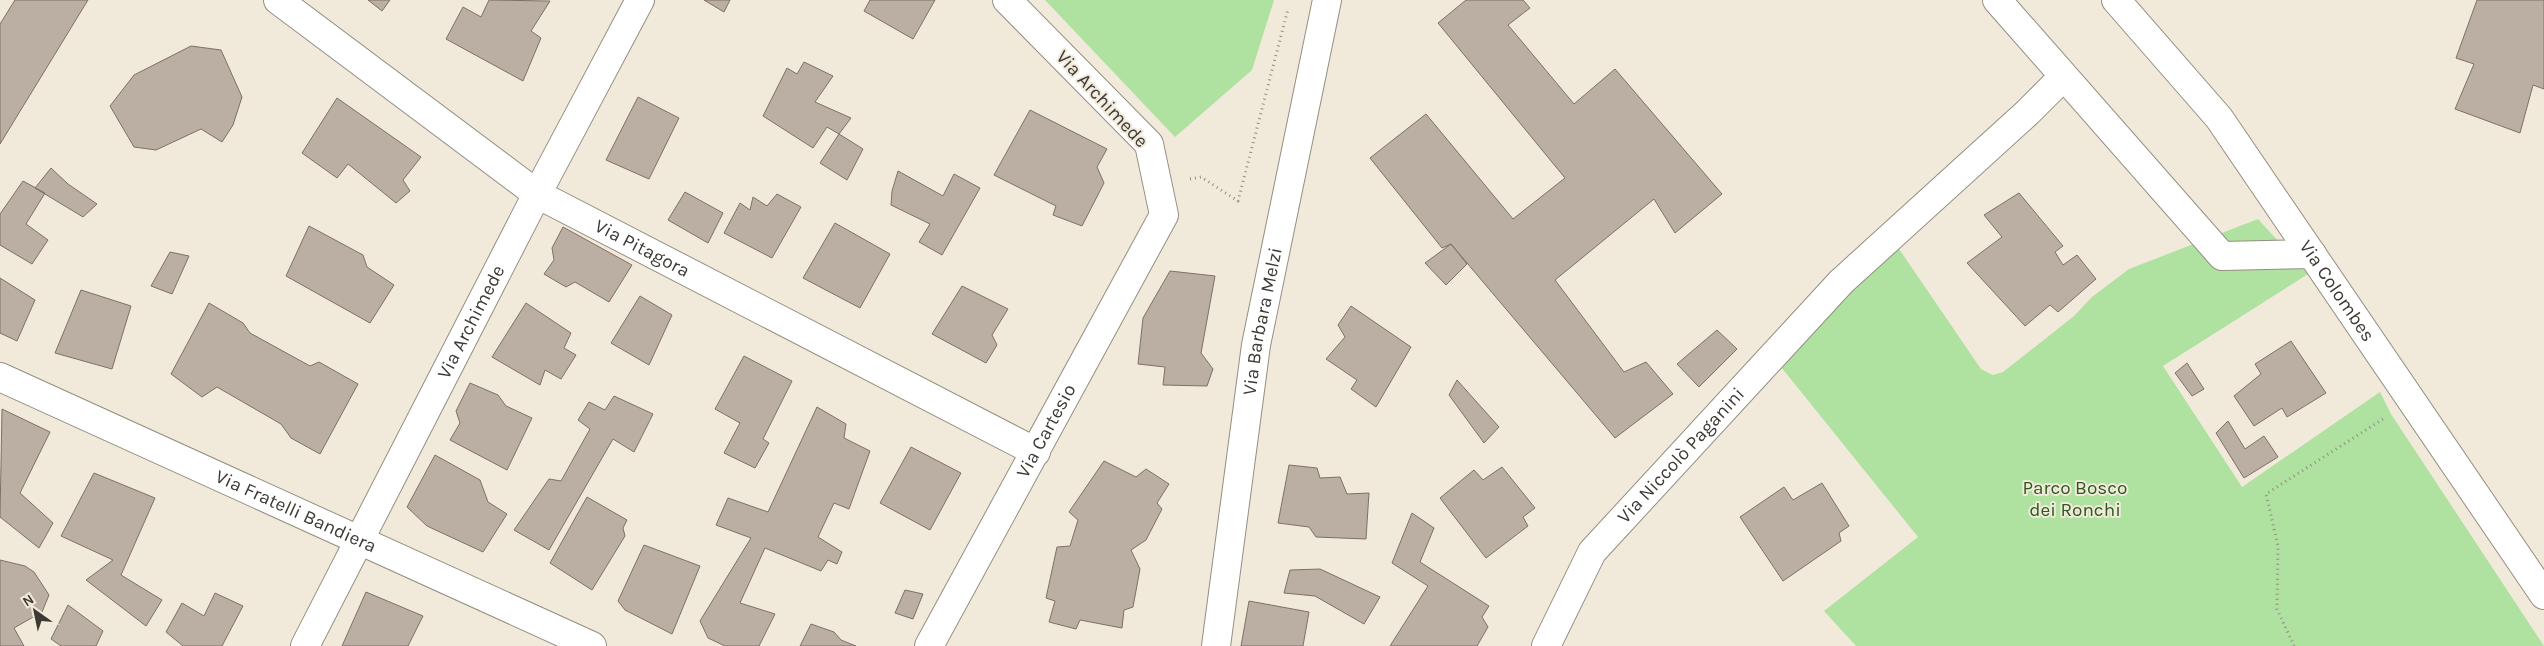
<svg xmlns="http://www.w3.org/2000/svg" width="2544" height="646" viewBox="0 0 2544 646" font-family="Karla,sans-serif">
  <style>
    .green { fill: #afe1a1 }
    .building { fill: #bbaea3; stroke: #7d7167 }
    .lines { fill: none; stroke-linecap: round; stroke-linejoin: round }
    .pedestrian-casing { stroke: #958f81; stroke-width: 30 }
    .minor-casing { stroke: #958f81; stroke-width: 30 }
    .tertiary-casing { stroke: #958f81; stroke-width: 30 }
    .path { stroke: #928d83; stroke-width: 3; stroke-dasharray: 1 4; stroke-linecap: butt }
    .pedestrian { stroke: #fff; stroke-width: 28 }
    .minor { stroke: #fff; stroke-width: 28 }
    .tertiary { stroke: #fff; stroke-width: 28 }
    .labels { text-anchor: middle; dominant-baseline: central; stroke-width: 4; stroke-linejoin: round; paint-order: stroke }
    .street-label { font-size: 19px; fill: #3d3a35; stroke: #f1eadb }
    .park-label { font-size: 19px; fill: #2a5a1a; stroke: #f1eadb }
  </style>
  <rect width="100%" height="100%" fill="#f1eadb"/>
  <path class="green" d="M1045,0H1274L1252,70L1175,137Z
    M2258,219L2308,274L2163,366L2242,487L2380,392L2391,414L2544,646H1856L1824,611L1918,537L1773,357L1897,246L1981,369L1993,375L2003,372L2074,316L2092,297L2129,269Z"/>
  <path class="building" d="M15,0H88L0,144V24Z
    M368,0H390L382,11Z
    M489,0L550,1L531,31L541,38L523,81L446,39L463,7L481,17Z
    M704,0H730L724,12Z
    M870,0H935L913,39L864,11Z
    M1466,0H1523L1530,8L1508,25L1574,104L1615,69L1722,194L1675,233L1654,199L1555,280L1624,372L1646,362L1673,394L1615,438L1451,244L1442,248L1370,158L1426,114L1513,219L1565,178L1438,23Z
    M2477,0H2544V89L2533,85L2520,133L2455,109L2474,64L2456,58Z
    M191,46L221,50L242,97L233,125L222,142L201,129L156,150L134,147L110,106L134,75Z
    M804,62L833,76L815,102L851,118L839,134L827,127L813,148L763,116L787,68L797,74Z
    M638,97L679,118L649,179L606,160Z
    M337,98L421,157L403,180L410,191L396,203L348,164L337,178L302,153Z
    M1030,110L1107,149L1097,167L1104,183L1082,226L1053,215L1056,206L994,175Z
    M839,134L863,149L847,180L820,163Z
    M51,168L68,184L97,204L83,217L35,188Z
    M898,171L943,196L954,174L980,188L942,255L919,242L930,224L891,205L892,191Z
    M23,181L45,193L26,224L48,240L32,264L0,245V214Z
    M685,192L723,213L708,243L668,220Z
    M2019,193L2063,246L2055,252L2063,265L2077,255L2096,279L2058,312L2050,305L2025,326L1967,263L2002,237L1984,215Z
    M777,194L801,207L772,258L724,233L740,203L750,210L753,197L767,206Z
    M835,223L890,254L860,308L803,278Z
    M309,226L363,255L367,267L394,285L370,323L286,276Z
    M563,227L632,265L609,302L575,282L566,287L544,274L554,260L552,248Z
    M1451,244L1467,264L1446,285L1425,263Z
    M170,252L189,256L172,294L151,286Z
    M1170,271L1215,276L1201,353L1213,369L1207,386L1163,385L1165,367L1138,364L1143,318Z
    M0,278L35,300L17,341L0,333Z
    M962,286L1008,309L992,335L997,345L986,363L932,334Z
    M81,290L131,306L112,369L55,353Z
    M640,296L672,315L649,365L611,343Z
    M209,303L243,323L250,333L310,366L319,362L358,384L320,454L291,438L281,424L217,387L202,397L171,374Z
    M526,303L571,333L564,348L576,355L561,379L545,370L540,385L492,357Z
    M1351,306L1411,347L1376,407L1351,389L1357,380L1326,359L1345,337L1338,325Z
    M1717,330L1737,349L1699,387L1677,364Z
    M2291,341L2326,393L2287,417L2282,408L2254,426L2234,396L2261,374L2255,364Z
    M744,356L792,381L763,439L769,443L755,468L724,453L740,423L715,409Z
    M2187,363L2204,389L2192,396L2175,373Z
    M1457,380L1499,427L1484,443L1449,395Z
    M470,383L498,395L506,406L532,418L507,470L450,440L460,423L456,411Z
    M614,396L653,414L634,452L613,439L549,550L514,530L549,479L561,481L590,429L578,420L589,402L605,410Z
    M817,407L846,424L844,438L870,451L849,509L834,503L818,537L842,552L837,564L828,560L821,571L765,548L740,603L775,614L759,646H725L708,638L700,621L751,538L716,525L728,498L768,512Z
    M2,409L50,432L20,493L53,523L39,548L0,517Z
    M2228,421L2245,449L2264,436L2278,457L2244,478L2216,433Z
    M911,447L961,473L930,530L880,503Z
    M435,455L480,480L488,502L507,514L483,552L427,526L407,507Z
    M1104,461L1136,477L1146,469L1169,484L1157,503L1162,509L1146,540L1131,550L1140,569L1133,607L1124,610L1122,628L1080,620L1076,629L1049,622L1055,601L1046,598L1057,547L1070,546L1078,520L1069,512Z
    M1289,465L1317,468L1320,478L1340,477L1347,494L1369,493L1366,539L1316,537L1309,527L1278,523Z
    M1502,467L1535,508L1523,517L1528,526L1486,558L1440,498L1474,470L1483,480Z
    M94,473L155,498L121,575L162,600L146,626L86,580L113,560L61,536Z
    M1822,483L1849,526L1839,533L1841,541L1783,581L1740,517L1784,487L1793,500Z
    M587,497L627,520L623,528L625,536L592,590L550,563Z
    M1412,513L1434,528L1420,562L1489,606L1482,617L1488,627L1477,646H1390L1428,586L1392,563Z
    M644,545L700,566L672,634L625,610L618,601Z
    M0,560L25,566L34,572L49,595L42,612L14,628L24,646H0Z
    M1320,569L1380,597L1364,624L1315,596L1284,593L1290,570Z
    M905,590L923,594L913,619L895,613Z
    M366,592L423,616L408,646H342Z
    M215,593L243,606L222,646H183L166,632L182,603L204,616Z
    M1249,601L1309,612L1303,646H1241Z
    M68,605L103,631L96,646H61L51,639Z
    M811,624L834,632L841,640L856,646H800Z"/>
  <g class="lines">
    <defs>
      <path id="pedestrian" d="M1841,282L2028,112L2063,77"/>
      <g id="minor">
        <path id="s1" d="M278,0L537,194L1036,452"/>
        <path d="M1997,0L2222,256L2312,254"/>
        <path id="s2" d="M2116,0L2219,118L2544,595"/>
        <path id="s3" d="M0,377L592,646"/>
        <path id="s4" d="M305,646L537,194L640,0"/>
        <path id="s5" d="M929,646L1164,215L1149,144L1007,0"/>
        <path id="s6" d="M1546,646L1592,552L1841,282"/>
      </g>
      <g id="tertiary">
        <path id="s7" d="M1216,646L1256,345L1327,0"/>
      </g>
    </defs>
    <use href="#pedestrian" class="pedestrian-casing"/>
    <use href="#minor" class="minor-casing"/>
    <use href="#tertiary" class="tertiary-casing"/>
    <path class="path" d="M1190,179L1201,177L1238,201L1288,9
      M2294,646L2277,609L2278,546L2266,494L2383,419"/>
    <use href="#pedestrian" class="pedestrian"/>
    <use href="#minor" class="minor"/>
    <use href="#tertiary" class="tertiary"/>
  </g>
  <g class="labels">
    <g class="street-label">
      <text transform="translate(1102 99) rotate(47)">Via Archimede</text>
      <text stroke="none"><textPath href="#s1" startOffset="442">Via Pitagora</textPath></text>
      <text stroke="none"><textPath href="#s2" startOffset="366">Via Colombes</textPath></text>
      <text stroke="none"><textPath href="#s4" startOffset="364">Via Archimede</textPath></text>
      <text stroke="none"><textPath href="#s7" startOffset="328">Via Barbara Melzi</textPath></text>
      <text stroke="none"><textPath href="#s5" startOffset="245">Via Cartesio</textPath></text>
      <text stroke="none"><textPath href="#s6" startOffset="236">Via Niccolò Paganini</textPath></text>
      <text stroke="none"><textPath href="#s3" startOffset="325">Via Fratelli Bandiera</textPath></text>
    </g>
    <g class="park-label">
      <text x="2075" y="488">Parco Bosco<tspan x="2075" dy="22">dei Ronchi</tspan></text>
    </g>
  </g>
  <g transform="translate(35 611) rotate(327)" stroke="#f1eadb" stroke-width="4" paint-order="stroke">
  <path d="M0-4L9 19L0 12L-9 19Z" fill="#3d3a35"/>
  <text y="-8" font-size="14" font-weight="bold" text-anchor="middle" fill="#3d3a35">N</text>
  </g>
</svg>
